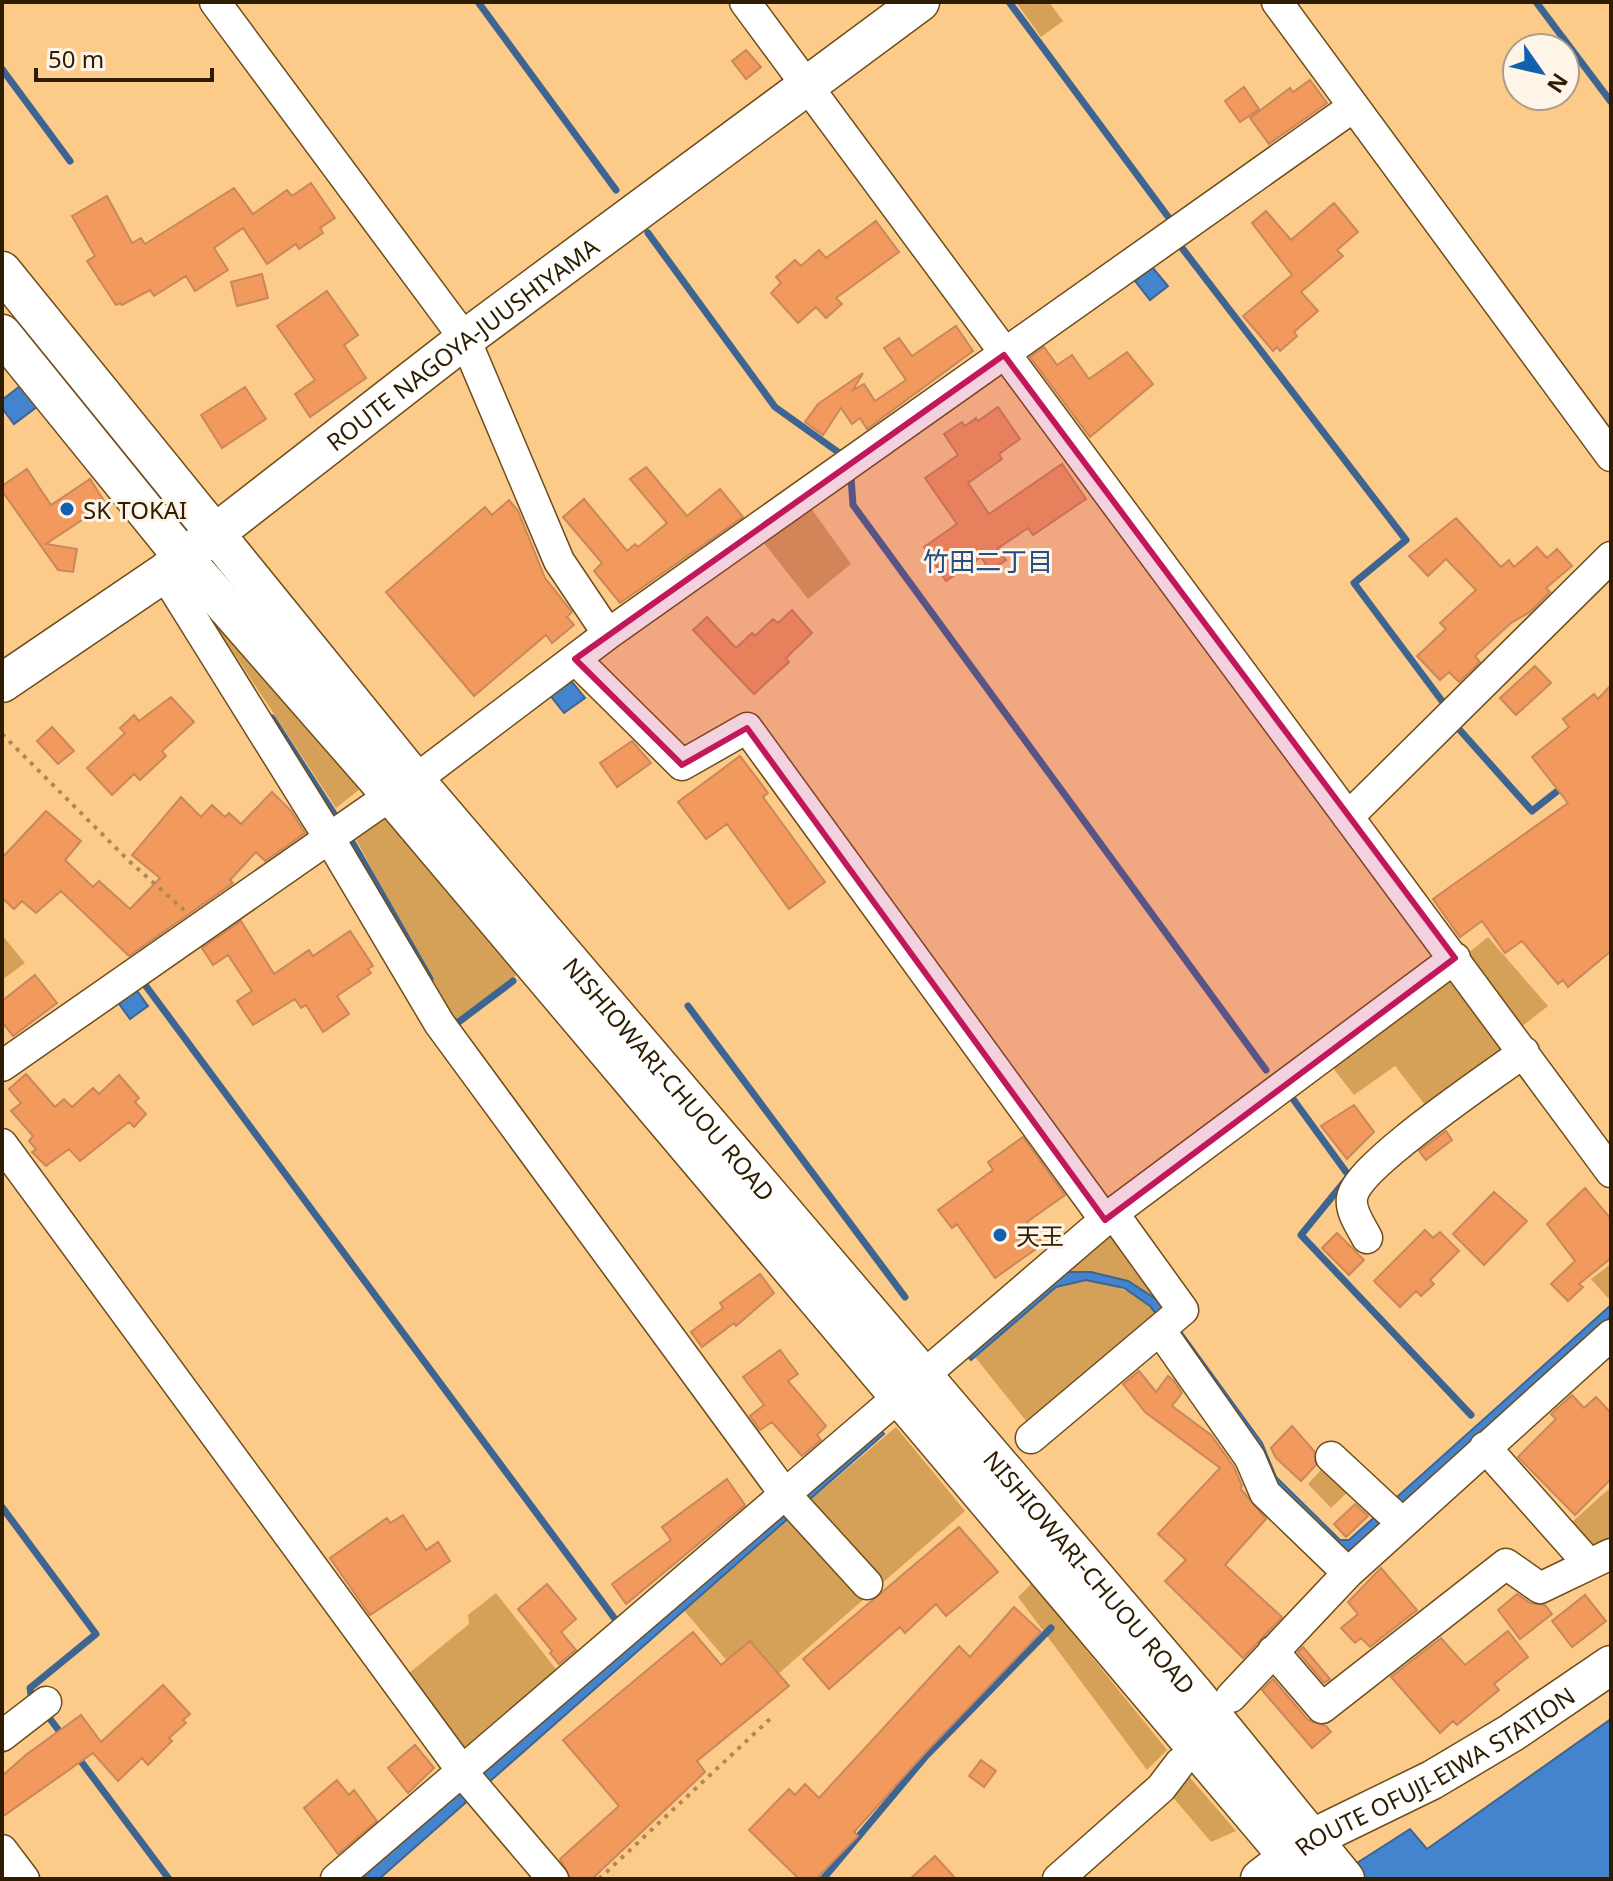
<svg xmlns="http://www.w3.org/2000/svg" width="1613" height="1881" viewBox="0 0 1613 1881" font-family="'Noto Sans','Noto Sans JP',sans-serif">
  <style>
    .green { fill: #d5a158 }
    .water { fill: #4484ce; stroke: #3e6591; stroke-width: 2 }
    .lines { fill: none; stroke-linecap: round; stroke-linejoin: round }
    .stream { stroke: #3e6591; stroke-width: 7 }
    .building { fill: #f2995e; stroke: #ca875c; stroke-width: 2 }
    .minor-casing { stroke: #6f4d1a; stroke-width: 33 }
    .major-casing { stroke: #6f4d1a; stroke-width: 41 }
    .path { stroke: #ae8855; stroke-width: 4; stroke-dasharray: 4 6; stroke-linecap: butt }
    .minor { stroke: #fff; stroke-width: 30 }
    .major { stroke: #fff; stroke-width: 38 }
    .marked { fill: #c2185b; fill-opacity: 0.2; stroke: #c2185b; stroke-width: 6; stroke-linejoin: round }
    .poi-dot { fill: #1261af; stroke: #fef4e7; stroke-width: 3 }
    .labels { text-anchor: middle; dominant-baseline: central; stroke-width: 6; stroke-linejoin: round; paint-order: stroke }
    .street-label { font-size: 24px; fill: #2f1d02; stroke: #fef4e7 }
    .poi-label { font-size: 24px; fill: #2f1d02; stroke: #fef4e7; text-anchor: start }
    .neighbourhood-label { font-size: 26px; fill: #214f83; stroke: #fef4e7 }
  </style>
  <rect width="100%" height="100%" fill="#fdcb89"/>
  <path class="green" d="M1016,2H1049L1063,21L1041,37Z
    M808,504L851,564L808,599L760,538Z
    M214,623H222L360,789L336,808Z
    M381,812L518,974L453,1023L350,828Z
    M2,935L25,963L2,980Z
    M1488,937L1548,1006L1521,1027L1467,954Z
    M1448,979L1506,1057L1432,1114L1395,1066L1354,1095L1329,1063Z
    M1107,1228L1159,1301C1117,1274 1102,1270 1053,1278Z
    M1611,1264V1296L1608,1298L1591,1279Z
    M1086,1280C1116,1286 1139,1291 1159,1317L1031,1427L975,1357L1055,1287Z
    M896,1427L965,1511L755,1694L683,1609Z
    M1329,1461L1354,1486L1331,1508L1308,1484Z
    M1611,1487V1548L1600,1554L1571,1523Z
    M1032,1583L1167,1750L1147,1770L1018,1597Z
    M496,1593L559,1673L468,1755L408,1674L469,1624L468,1615Z
    M1186,1773L1236,1831L1211,1842L1171,1795Z"/>
  <path class="water" d="M1152,267L1168,286L1150,300L1135,281Z
    M20,386L38,406L14,424L2,408V400Z
    M569,678L585,698L564,713L549,694Z
    M135,988L148,1006L130,1019L117,1001Z
    M1069,1272H1091L1128,1281L1159,1301L1262,1443L1276,1477L1340,1540H1349L1611,1305V1316L1352,1550L1340,1552L1270,1482L1248,1438L1150,1306L1124,1288L1086,1280L1056,1287L971,1360L964,1352L1053,1278Z
    M879,1428L884,1434L379,1879H357Z
    M1611,1719V1879H1332L1410,1829L1427,1849Z"/>
  <g class="lines">
    <path class="stream" d="M478,2L616,190
      M1009,2L1169,218
      M1536,2L1611,102
      M2,69L70,161
      M648,233L775,407L845,457
      M1182,248L1406,540L1354,583L1442,701
      M851,477L853,505L1266,1070
      M272,718L336,817
      M1458,728L1532,811L1565,785
      M348,835L430,979
      M140,978L615,1619
      M688,1006L905,1297
      M454,1021L456,1024L513,981
      M1293,1099L1349,1176L1301,1235L1471,1415
      M2,1507L96,1634L30,1688L31,1695
      M44,1711L63,1736
      M77,1756L169,1879
      M823,1879L926,1756L1051,1628"/>
  </g>
  <path class="building" d="M746,50L761,67L746,79L732,61Z
    M1310,80L1327,103L1269,144L1250,118L1290,88L1293,92Z
    M1244,87L1259,109L1240,122L1225,101Z
    M311,183L335,218L320,228L323,233L299,249L296,244L267,264L243,228L214,248L228,270L195,291L186,276L154,296L150,290L122,305L120,303L116,305L87,261L95,256L72,216L107,196L132,243L141,238L145,244L234,188L253,214L287,190L292,196Z
    M1334,203L1358,232L1337,250L1343,256L1301,292L1318,311L1294,332L1297,336L1280,351L1277,347L1273,351L1243,316L1292,275L1252,223L1266,211L1291,240Z
    M876,221L899,252L836,298L842,304L826,318L816,307L798,323L771,293L781,283L776,277L795,260L801,266L819,250L826,258Z
    M262,274L268,298L237,306L231,282Z
    M327,291L358,335L344,345L366,378L310,417L295,394L315,380L277,326Z
    M956,326L973,351L867,429L860,418L852,424L841,408L823,435L805,422L818,404L863,373L853,390L864,384L875,401L906,380L884,348L899,338L912,356Z
    M1044,347L1057,365L1072,355L1089,379L1127,352L1153,384L1090,437L1030,357Z
    M245,387L266,419L222,448L201,415Z
    M998,407L1020,439L999,454L1002,459L968,483L989,514L1062,464L1086,499L1033,535L1028,528L997,549L1006,560L990,571L981,557L946,581L924,547L957,524L925,478L958,455L944,434L962,422L965,426L976,418L978,421Z
    M646,467L687,516L720,489L743,517L620,603L594,571L602,563L563,517L584,499L627,551L635,544L638,547L667,523L630,479Z
    M27,469L51,505L90,479L106,504L46,544L77,549L73,572L58,570L2,491V486Z
    M509,500L518,511L545,578L572,612L567,617L574,625L552,643L546,635L474,696L386,592L485,507L492,515Z
    M1456,518L1501,567L1509,560L1514,567L1537,547L1547,558L1557,549L1572,566L1546,588L1550,592L1530,612L1511,623L1475,656L1480,662L1459,682L1449,672L1440,680L1417,656L1446,629L1440,623L1476,590L1446,559L1428,576L1409,556Z
    M792,610L812,633L786,658L789,662L754,694L693,630L707,617L736,648L752,633L755,636L773,619L778,623Z
    M1535,666L1551,683L1516,715L1500,698Z
    M1611,685V951L1568,987L1563,980L1558,984L1522,941L1505,953L1482,921L1460,937L1433,899L1568,803L1532,757L1569,727L1563,719L1594,694L1598,699Z
    M171,697L194,722L162,751L166,756L140,780L134,774L112,795L87,768L125,733L120,728L134,715L139,721Z
    M52,727L74,751L58,764L37,741Z
    M632,741L651,763L617,787L600,763Z
    M740,756L768,793L763,797L825,882L789,909L727,824L706,839L678,802Z
    M272,792L291,811L305,833L265,861L256,852L230,880L233,883L129,956L61,891L36,913L22,901L14,909L2,898V858L46,811L81,841L65,860L93,887L99,881L130,909L160,878L132,855L181,797L201,817L212,805L225,817L229,813L241,824Z
    M241,921L274,974L309,950L313,956L350,931L373,966L368,969L371,973L337,996L349,1014L323,1032L306,1005L301,1008L295,999L253,1025L237,1001L252,991L228,955L213,965L202,948Z
    M35,975L57,1003L13,1036L2,1022V1001Z
    M26,1074L55,1107L64,1099L72,1107L93,1088L99,1094L119,1075L139,1098L135,1102L146,1114L134,1127L129,1122L80,1161L69,1149L46,1166L32,1152L36,1149L29,1141L33,1136L11,1111L21,1103L9,1089Z
    M1354,1105L1374,1132L1347,1159L1321,1126Z
    M1446,1131L1452,1140L1426,1160L1419,1151Z
    M1023,1137L1065,1195L1027,1222L1043,1244L995,1278L957,1224L952,1228L938,1210L993,1170L988,1162Z
    M1585,1188L1611,1219V1258L1579,1284L1583,1287L1568,1301L1551,1284L1575,1261L1547,1224Z
    M1494,1192L1527,1221L1484,1265L1453,1234Z
    M1425,1230L1433,1238L1440,1232L1459,1251L1430,1280L1434,1284L1421,1296L1416,1291L1400,1307L1374,1281Z
    M1337,1233L1364,1260L1349,1275L1322,1248Z
    M760,1274L774,1293L736,1326L734,1323L702,1347L691,1332L723,1308L720,1303Z
    M780,1350L798,1374L788,1381L826,1426L817,1435L821,1440L802,1456L772,1422L760,1430L750,1416L764,1405L743,1377Z
    M1139,1371L1156,1392L1168,1376L1174,1381L1182,1393L1172,1406L1211,1435L1234,1467L1242,1486L1240,1488L1266,1519L1225,1565L1282,1617L1243,1658L1165,1581L1186,1560L1158,1534L1220,1468L1145,1412L1123,1384Z
    M1572,1395L1584,1408L1596,1397L1611,1413V1479L1575,1515L1518,1457L1556,1419L1551,1414Z
    M1292,1426L1314,1451L1316,1465L1301,1481L1276,1458L1271,1448Z
    M727,1479L745,1505L626,1604L612,1584L671,1540L662,1527Z
    M1355,1504L1368,1516L1346,1537L1334,1524Z
    M403,1515L426,1550L438,1542L450,1561L370,1615L330,1558L387,1518L390,1523Z
    M959,1527L998,1572L946,1616L936,1604L905,1633L900,1627L829,1689L803,1659Z
    M1381,1568L1417,1610L1370,1647L1361,1638L1355,1643L1341,1628L1358,1614L1348,1602Z
    M547,1584L576,1619L561,1632L576,1650L559,1664L550,1653L552,1651L518,1609Z
    M1517,1594L1530,1603L1545,1605L1552,1614L1520,1639L1498,1610Z
    M1585,1595L1606,1621L1572,1647L1552,1621Z
    M1014,1607L1041,1632L926,1752L854,1832L858,1836L816,1879H799L749,1830L789,1789L795,1795L805,1784L819,1798L959,1646L970,1657Z
    M1508,1631L1528,1657L1494,1684L1499,1690L1457,1725L1453,1721L1440,1733L1391,1677L1441,1638L1465,1665Z
    M693,1632L721,1665L750,1641L789,1686L697,1761L705,1772L592,1879H571L560,1859L619,1806L563,1740Z
    M1303,1647L1330,1679L1324,1683L1298,1652Z
    M1273,1679L1308,1720L1326,1726L1331,1732L1312,1748L1262,1690Z
    M163,1685L190,1714L183,1720L186,1723L169,1738L172,1741L148,1765L142,1758L118,1781L93,1753L2,1817V1776L27,1754L81,1715L101,1742Z
    M415,1745L434,1768L408,1793L388,1768Z
    M981,1760L996,1771L984,1787L969,1776Z
    M337,1780L349,1795L354,1790L377,1821L338,1854L304,1808Z
    M935,1856L956,1879H910Z"/>
  <g class="lines">
    <defs>
      <path id="minor" d="M215,2L465,339L559,561L608,634
        M745,2L1611,1172
        M1277,2L1611,456
        M164,573L328,836L439,1023L784,1493L867,1584
        M575,659L682,765L747,728L1105,1220
        M415,780L608,634L1353,107
        M1348,817L1611,557
        M2,1066L391,795
        M2,1144L468,1779L553,1879
        M1367,1238C1361,1226 1350,1212 1352,1198C1357,1165 1491,1077 1524,1052
        M1160,1330L1250,1458L1265,1493L1348,1573
        M1031,1438L1183,1310L1113,1213
        M1485,1447L1588,1563
        M1331,1457L1402,1523
        M1273,1651L1322,1708L1506,1564L1540,1588L1611,1554
        M1231,1697L1348,1573L1611,1335
        M2,1736L46,1702
        M2,1850L24,1879
        M336,1879L1113,1213L1455,958
        M1058,1879L1161,1788L1180,1763"/>
      <g id="major">
        <path id="s1" d="M2,271L415,780L1192,1691L1345,1879"/>
        <path d="M2,334L182,556L391,795L1307,1879"/>
        <path id="s2" d="M2,683L164,573L465,339L920,2"/>
        <path id="s3" d="M1260,1879L1311,1839L1432,1780L1511,1733L1611,1665"/>
      </g>
    </defs>
    <use href="#minor" class="minor-casing"/>
    <use href="#major" class="major-casing"/>
    <path class="path" d="M2,734L129,861L184,910
      M599,1879L771,1718"/>
    <use href="#minor" class="minor"/>
    <use href="#major" class="major"/>
  </g>
  <path class="marked" d="M1004,355L1455,958L1105,1220L747,728L682,765L575,659Z"/>
  <g class="poi-dot">
    <circle cx="67" cy="509" r="8"/>
    <circle cx="1000" cy="1235" r="8"/>
  </g>
  <g class="labels">
    <g class="street-label">
      <text stroke="none"><textPath href="#s2" startOffset="572">ROUTE NAGOYA-JUUSHIYAMA</textPath></text>
      <text stroke="none"><textPath href="#s1" startOffset="1048">NISHIOWARI-CHUOU ROAD</textPath></text>
      <text stroke="none"><textPath href="#s1" startOffset="1696">NISHIOWARI-CHUOU ROAD</textPath></text>
      <text stroke="none"><textPath href="#s3" startOffset="206">ROUTE OFUJI-EIWA STATION</textPath></text>
    </g>
    <g class="poi-label">
      <text x="83" y="509">SK TOKAI</text>
      <text x="1016" y="1235">天王</text>
    </g>
    <g class="neighbourhood-label">
      <text x="988" y="561">竹田二丁目</text>
    </g>
  </g>
  <rect width="1613" height="1881" fill="none" stroke="#2f1d02" stroke-width="8"/>
  <g transform="translate(1541 72) rotate(124)"><circle r="38" fill="#fef4e7" stroke="#ab9e8b" stroke-width="2"/>
  <path d="M0-6L14 30L0 20L-14 30Z" fill="#1261af"/>
  <text y="-12" font-size="22" font-weight="bold" text-anchor="middle" fill="#2f1d02">N</text>
  </g>
  <path d="M36 68v12h176v-12" fill="none" stroke="#2f1d02" stroke-width="4"/>
  <text x="48" y="68" font-size="24" fill="#2f1d02" stroke="#fef4e7" stroke-width="6" paint-order="stroke">50 m</text>
</svg>
